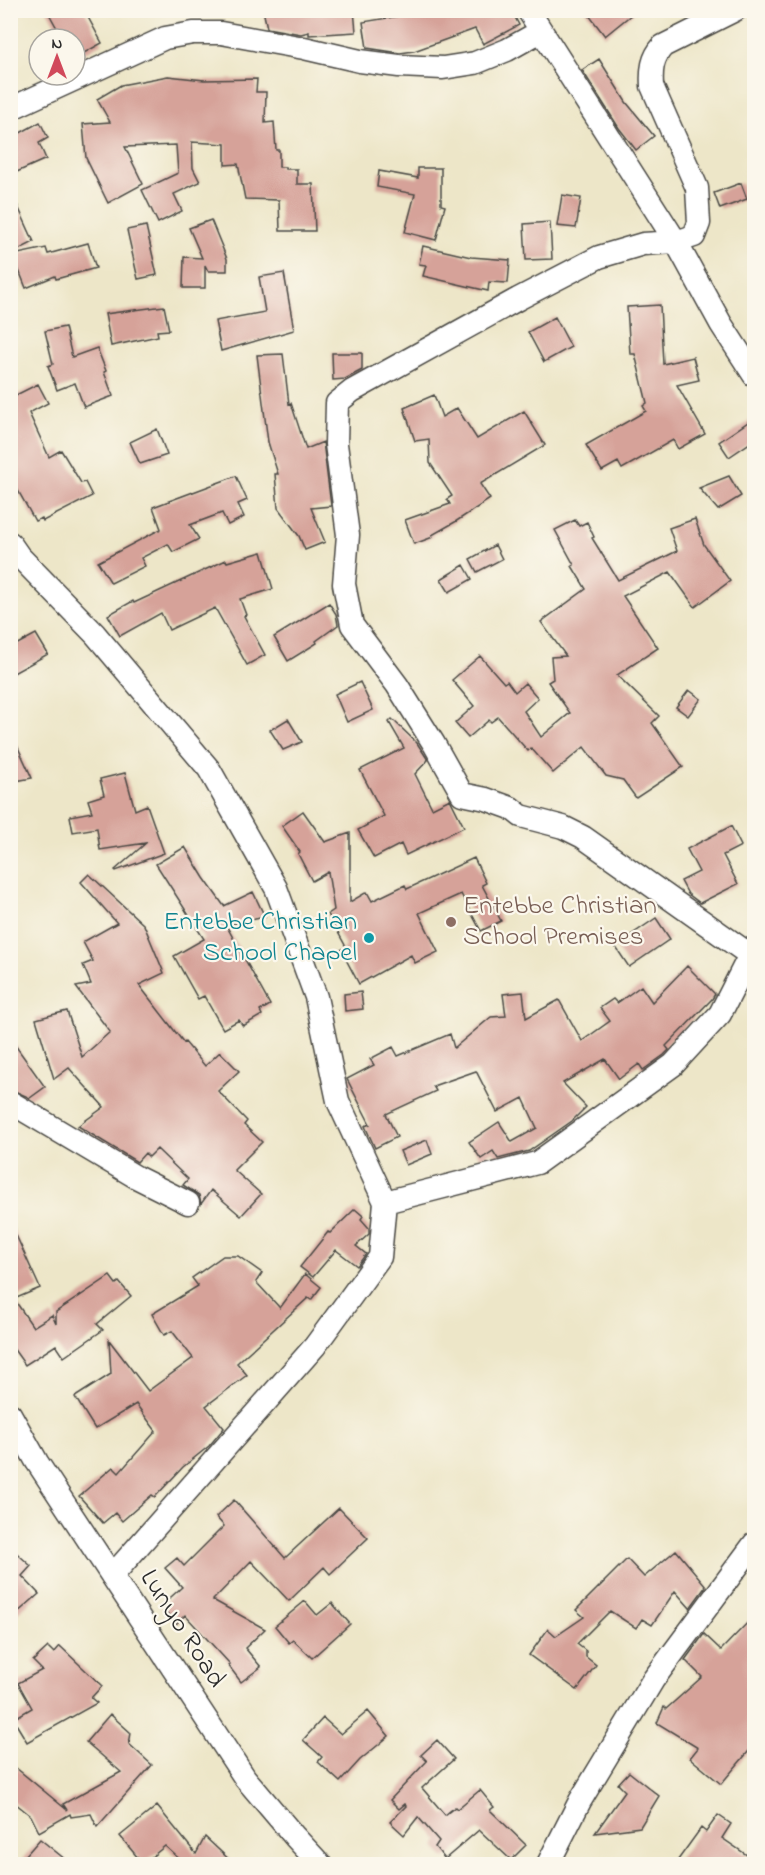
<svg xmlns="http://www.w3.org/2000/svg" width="765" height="1875" viewBox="0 0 765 1875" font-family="'Indie Flower',sans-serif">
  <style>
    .building { fill: #d6a299 }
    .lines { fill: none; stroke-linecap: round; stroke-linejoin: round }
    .street-casing { stroke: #484743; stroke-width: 25 }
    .street { stroke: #fff; stroke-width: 22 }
    .education-dot { fill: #8d6e63; stroke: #fbf7ec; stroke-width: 2 }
    .culture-dot { fill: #0f9aa8; stroke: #fbf7ec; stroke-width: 2 }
    .labels { text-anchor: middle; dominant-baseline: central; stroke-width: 4.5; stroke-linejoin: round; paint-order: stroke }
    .education-label { font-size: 27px; fill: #785e54; stroke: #fbf7ec; text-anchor: start }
    .culture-label { font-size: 27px; fill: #0d838f; stroke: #fbf7ec; text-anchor: end }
    .street-label { font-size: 27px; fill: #2b2b2b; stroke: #fbf7ec }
  </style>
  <rect width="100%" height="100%" fill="#fbf7ec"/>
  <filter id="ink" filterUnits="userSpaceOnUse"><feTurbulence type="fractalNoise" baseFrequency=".0167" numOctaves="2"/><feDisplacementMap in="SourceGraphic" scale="12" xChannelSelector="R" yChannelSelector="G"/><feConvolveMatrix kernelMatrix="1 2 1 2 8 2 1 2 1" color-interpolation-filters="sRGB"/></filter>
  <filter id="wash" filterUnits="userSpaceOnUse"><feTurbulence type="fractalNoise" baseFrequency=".008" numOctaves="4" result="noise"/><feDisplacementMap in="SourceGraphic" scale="24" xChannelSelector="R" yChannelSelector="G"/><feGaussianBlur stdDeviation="1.35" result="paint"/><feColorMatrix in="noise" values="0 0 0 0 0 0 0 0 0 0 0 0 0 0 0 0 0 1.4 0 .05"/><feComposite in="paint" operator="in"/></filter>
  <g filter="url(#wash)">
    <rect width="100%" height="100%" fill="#ede6c8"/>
    <g id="blocks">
      <path class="building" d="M47,10H84L102,43L75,58V39H63Z
        M263,10H354L356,32L309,35V32L301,34L267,28Z
        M404,10H511L519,25L483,44L475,29L414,51L400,53L367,48L363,22L406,15Z
        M585,10H637L605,36Z
        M599,59L626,102L654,136L636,150L619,128L582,70Z
        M168,76L204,80L257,79L256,92H266L265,123L274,122L276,150H279V167H285V169H297V184H313L315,231H280L279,200L245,199L238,164L225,165V144L192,142L193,168L200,182L174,194L182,211L158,223L142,190L178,173L176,145L125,147L143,184L108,203L86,158L83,124L110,122L97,99L121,85Z
        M40,122L48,138L39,143L46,159L10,175L11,138Z
        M418,168H441V205L445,206L436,240L405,232L415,194L377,187L379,171L418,178Z
        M741,183L747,199L720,209L714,193Z
        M10,189L34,242L10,254Z
        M562,195L581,198L576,228L557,226Z
        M211,220L227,259V271H208L205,265V288H183L184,257L202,258L189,228Z
        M550,222L552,259L526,260L524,224Z
        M146,226L157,275L138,279L127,230Z
        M88,243L96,268L56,279L55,276L26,288L13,255L46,248L48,254Z
        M423,246L471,257L510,260L508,283L489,282L488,291L423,276L426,265L419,264Z
        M284,273L294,330L221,351L215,321L265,312L259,277Z
        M660,305L663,364L693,357L699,380L677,385L705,434L678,449L673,440L622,469L618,462L602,471L586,445L646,411L643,406L647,403L635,354H630L627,307Z
        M164,306L169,330L157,331L158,336L111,346L105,314Z
        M555,317L571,347L544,362L528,332Z
        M65,327L72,357L97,348L106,371L104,372L113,396L84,407L75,383L57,390L48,366L53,364L45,331Z
        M332,353H362V370L345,379L333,380Z
        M283,354L289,404L291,403L306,449L323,442L331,506L311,508L325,542L305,550L299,536L278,508L275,474H278L268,442L257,355Z
        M38,384L48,403L29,413L49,457L61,450L81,483L85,482L92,496L43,521L42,518L35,521L10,476V398Z
        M434,395L442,417L457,408L477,439L524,411L545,445L480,484L490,499L455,522L432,535L433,537L414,544L405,520L450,504L447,499L452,496L430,463L429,439L415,441L404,408Z
        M754,418V440L729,457L719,442Z
        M157,429L167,455L140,464L130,442Z
        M236,476L247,500L238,504L244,517L228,525L222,513L190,525L199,539L173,552L168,544L141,558L145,566L111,583L98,562L161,529L153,507Z
        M729,476L741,496L718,510L699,488Z
        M695,519L704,545L730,581L695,607L670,572L623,596L658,648L617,675L659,716L652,723L683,767L636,798L623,780L606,776L584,747L553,773L531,748L528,751L498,717L491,722L489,720L468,738L455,723L474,706L452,680L480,656L504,683L507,681L515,692L525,683L538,698L524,711L541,737L570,713L548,682L553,679L551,657L566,656L541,622L586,589L572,566L574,565L555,530L575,520L579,526L587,522L594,537L592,538L618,580L677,551L669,528Z
        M495,545L502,559L477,572L470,559Z
        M262,552L273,589L240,599L246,615L244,616L265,655L247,665L215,608L169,630L161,613L120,636L108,615L133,601L134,603L226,560L227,562Z
        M464,565L472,579L449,592L441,579Z
        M329,603L336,614L338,625L316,641L317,643L288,661L274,637Z
        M36,634L48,654L10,675V648Z
        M360,682L373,710L347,722L335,694Z
        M689,690L701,699L688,716L676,707Z
        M288,719L302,742L283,750L270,730Z
        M392,719L417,743L428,760L415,774L432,808L450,799L464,827L406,855L401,844L374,858L358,830L384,816L360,770L404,748L389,722Z
        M10,730L32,778L10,782Z
        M125,773L135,810L147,805L164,853L116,871L115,870L146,843L100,850L97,828L73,832L70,816L92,812L88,800L104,795L100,779Z
        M303,811L325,842L350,833V902L367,892L372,901L405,885L407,889L474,858L486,883L482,885L501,921L481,931L461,894L419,913L438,952L415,963L411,955L359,984L341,950L346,947L328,914L334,910L328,872L312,881L298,854L300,852L282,826Z
        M731,826L741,846L723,855L738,884L700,903L688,894L681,881L699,872L687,849Z
        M185,847L204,878L224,906L253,892L265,917L226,925L270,1005L260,1011L262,1015L243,1026L239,1020L223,1029L204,996L198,999L174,956L204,939L156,864Z
        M89,874L144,925L164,973L139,985L184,1043L185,1042L205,1066L220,1052L239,1071L218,1091L247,1121L244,1125L262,1142L234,1170L261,1194L241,1216L211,1190L201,1204L199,1195L183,1185L188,1179L157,1149L149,1157L145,1153L137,1162L78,1126L104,1107L69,1068L54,1079L36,1019L67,1011L82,1057L110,1032L76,987L91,984L83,965L93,961L83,942L117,923L81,882Z
        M656,918L670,939L629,967L615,946Z
        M687,966L715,994L712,999L666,1046L669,1050L664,1055L643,1070L639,1064L619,1079L605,1059L563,1083L586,1107L572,1121L529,1151L498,1159L493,1151L481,1159L469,1142L499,1122L512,1142L537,1128L523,1098L497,1112L476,1071L433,1086L436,1091L386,1114L397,1137L375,1148L365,1126L370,1124L347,1079L374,1065L370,1059L393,1047L398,1056L450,1034L454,1048L491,1017L506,1016L503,994L523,992L526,1018L559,1000L582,1041L610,1021L600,1008L613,999L617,1003L641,986L652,1002Z
        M361,992L363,1009L345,1011L344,994Z
        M10,1038L45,1087L30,1098L10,1089Z
        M427,1140L432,1154L406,1165L400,1151Z
        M355,1209L363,1216L361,1219L369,1228V1234L356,1246L366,1254L357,1266L336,1250L313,1277L300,1267L328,1232L330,1233Z
        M10,1222L40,1288L14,1299L33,1327L52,1315L56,1324V1312L110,1276L116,1284L119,1282L131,1296L97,1324L103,1330L64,1357L56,1345L25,1365L10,1344Z
        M223,1256H238L262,1273L256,1282L280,1308L305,1274L321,1287L311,1300L308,1298L237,1363L247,1375L206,1406L224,1428L209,1446L183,1467L155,1497L152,1495L122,1521L115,1513L103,1523L79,1496L113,1467L119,1473L156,1431L136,1404L95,1429L75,1397L111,1374L109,1340L148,1391L193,1358L172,1331L164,1335L152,1314L198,1286L192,1278Z
        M234,1500L285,1558L339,1508L368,1538L330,1574L324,1567L289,1601L251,1561L213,1600L265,1629L245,1648L261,1667L241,1682L228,1665L230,1664L185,1615L176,1624L161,1606L182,1587L165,1568L177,1558L184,1566L224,1526L216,1517Z
        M10,1547L31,1566L22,1576L39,1594L10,1619Z
        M676,1550L706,1586L690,1608L675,1591L652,1625L642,1619L636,1628L610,1611L577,1644L586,1651V1657L596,1665L577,1690L529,1655L548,1629L556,1636L584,1617L576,1610L627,1559L644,1577Z
        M305,1601L317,1615L332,1603L350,1624L312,1658L293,1640L289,1643L275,1626Z
        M754,1616V1745L721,1784L690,1758L698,1748L657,1723L664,1707L666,1709L702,1677L685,1660L704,1634L721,1650Z
        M60,1646L102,1686L91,1698L97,1703L27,1742L13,1719L32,1708L18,1683L42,1670L33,1661L48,1647L54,1653Z
        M368,1711L389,1736L360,1760L340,1782L318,1762L322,1757L303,1740L323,1718L341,1734Z
        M110,1714L131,1733L129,1744L152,1765L97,1827L91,1814L71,1817L70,1814L39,1832L31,1816L10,1799V1763L67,1810L63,1804L121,1772L86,1742Z
        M437,1740L454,1759L422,1788L445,1815L455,1807L457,1809L480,1790L494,1807L490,1810L526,1845L511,1860L479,1830L445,1859L435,1847L439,1841L418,1817L404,1835L390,1822L406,1806L405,1804L399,1809L390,1800L427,1761L421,1755Z
        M629,1772L659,1796L640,1827L595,1833L625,1791L618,1784Z
        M157,1806L196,1854L205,1837L234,1864H185L165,1846L143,1864L120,1836Z
        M718,1815L731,1824L722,1838L754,1860V1864H675L701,1828L706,1832Z
        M40,1839L71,1864H18Z"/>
    </g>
  </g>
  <g filter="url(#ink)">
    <use href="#blocks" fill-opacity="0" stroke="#484743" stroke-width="1.5"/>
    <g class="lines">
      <defs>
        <path id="street" d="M528,10L676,242L721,324L754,375
          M735,10L663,46C652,58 651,70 652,86L697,188L699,223L694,236L676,242L643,244L599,257L518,299L352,391L337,403L336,444L348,535L344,584L352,625L397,685L434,744L462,794L486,799L511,808L521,816L563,827L583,837L750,955
          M10,109L165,38L193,33H221L304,48L360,61L399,66L443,68L475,63L507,50L541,31
          M10,543L19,556L95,634L209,769L276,888L316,997L338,1101L385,1202L380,1257L315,1346L112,1576
          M10,1102L136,1177L188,1203
          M385,1202L537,1163L673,1065L720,1014L750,955H754
          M10,1414L37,1462L245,1778L295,1837L320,1864
          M548,1864L580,1801L653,1680L754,1544"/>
      </defs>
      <use href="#street" class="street-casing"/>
      <use href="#street" class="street"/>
    </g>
  </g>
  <circle class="education-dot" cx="451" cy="922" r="6"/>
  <circle class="culture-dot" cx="369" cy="938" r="6"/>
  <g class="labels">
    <g class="education-label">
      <text x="463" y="906">Entebbe Christian<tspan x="463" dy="31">School Premises</tspan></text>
    </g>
    <g class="culture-label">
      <text x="357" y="922">Entebbe Christian<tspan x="357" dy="31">School Chapel</tspan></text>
    </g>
    <g class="street-label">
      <text transform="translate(182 1629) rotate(57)">Lunyo Road</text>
    </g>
  </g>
  <rect width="765" height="1875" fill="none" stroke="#fbf7ec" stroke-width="36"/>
  <g transform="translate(57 57)"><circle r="28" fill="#fbf7ec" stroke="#a8a59f" stroke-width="1.5"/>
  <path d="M0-4.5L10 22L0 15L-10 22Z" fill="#d1495b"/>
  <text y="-9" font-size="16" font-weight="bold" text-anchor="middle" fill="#2b2b2b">N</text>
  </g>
</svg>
